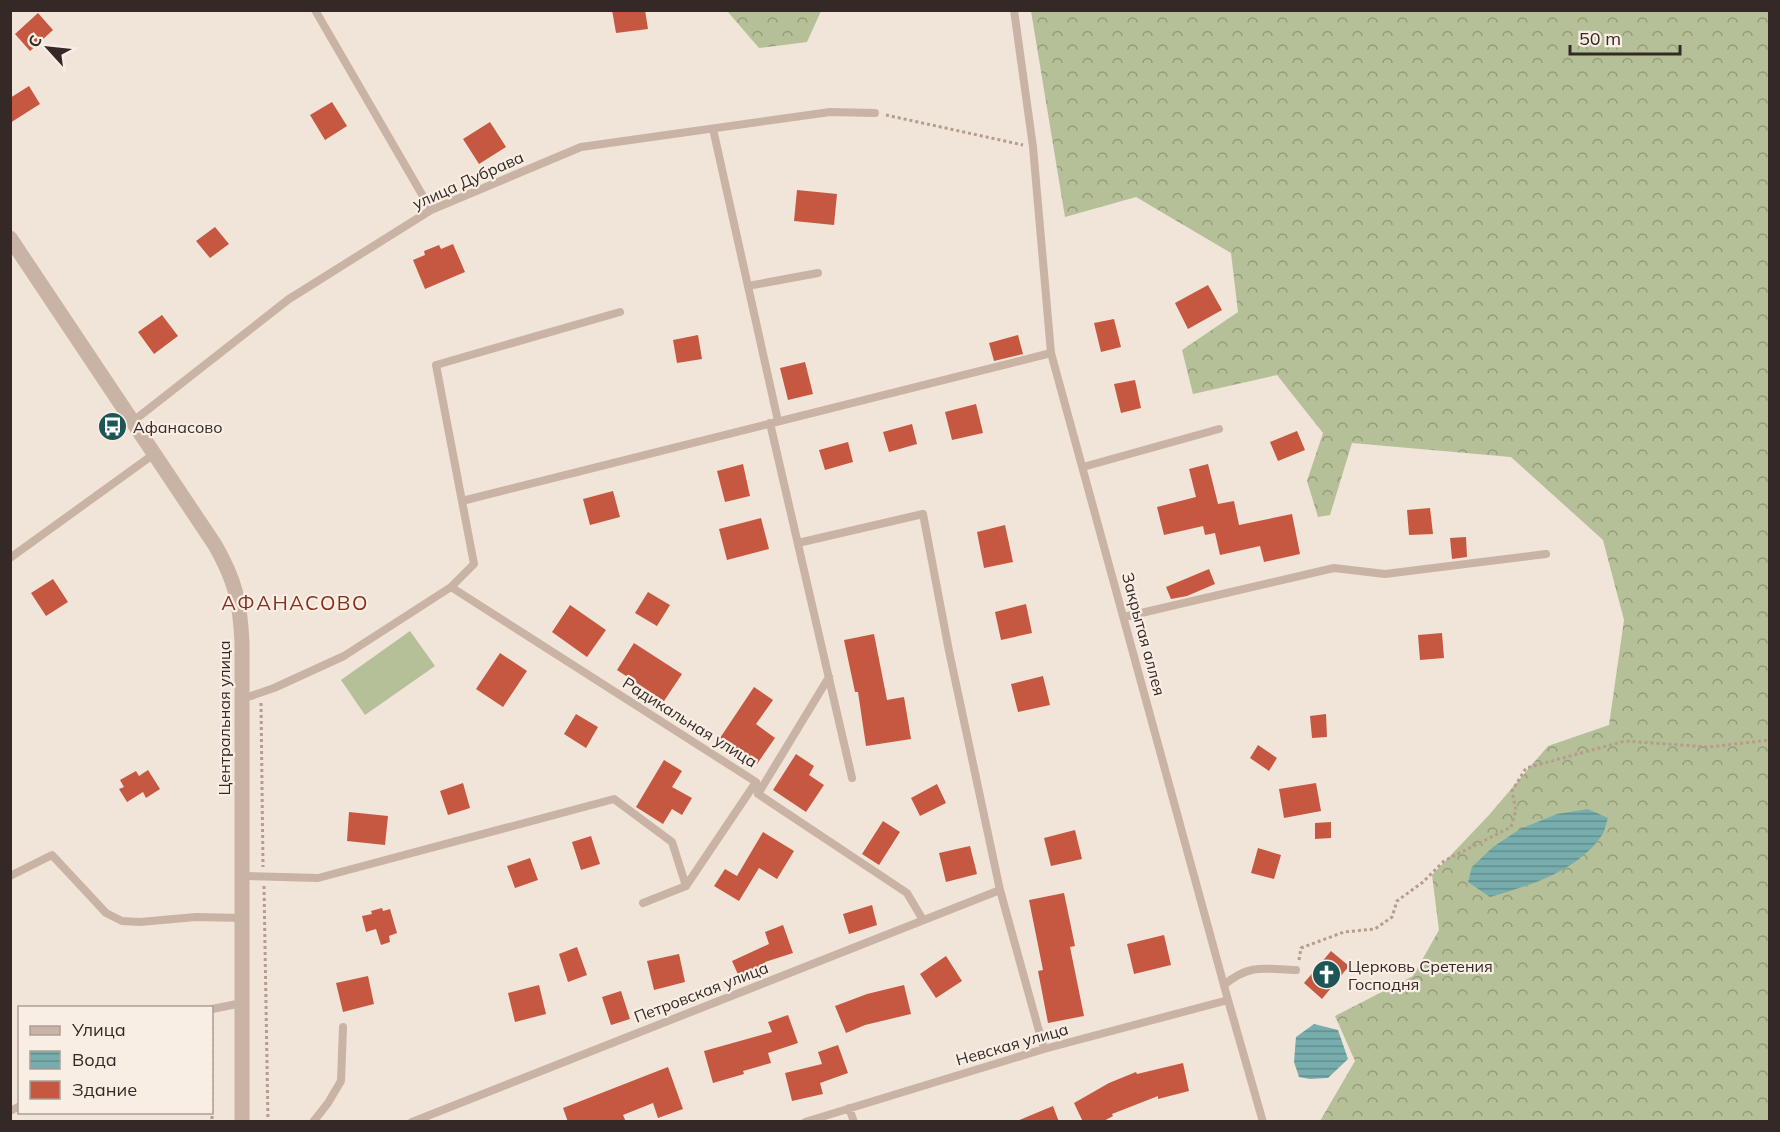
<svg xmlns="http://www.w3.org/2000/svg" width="1780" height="1132" viewBox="0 0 1780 1132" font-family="Mulish,sans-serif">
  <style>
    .forest { fill: url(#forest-crowns) }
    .garden { fill: #b5c098 }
    .water { fill: url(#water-rules) }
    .building { fill: #c65841 }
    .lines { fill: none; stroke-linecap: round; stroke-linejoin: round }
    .path { stroke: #b59c8f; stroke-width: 3; stroke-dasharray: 3 3; stroke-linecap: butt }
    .service { stroke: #c9b3a4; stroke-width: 8 }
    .tertiary { stroke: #c9b3a4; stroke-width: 15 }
    .labels { text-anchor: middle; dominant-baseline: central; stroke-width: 4.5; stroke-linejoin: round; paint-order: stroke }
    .street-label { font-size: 16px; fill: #342926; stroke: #f9eee4 }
    .poi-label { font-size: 16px; fill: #342926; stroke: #f9eee4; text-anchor: start }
    .quarter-label { font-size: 20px; letter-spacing: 1.5px; fill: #83301f; stroke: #f9eee4 }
  </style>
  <defs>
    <pattern id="forest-crowns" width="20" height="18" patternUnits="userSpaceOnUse" patternTransform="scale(1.5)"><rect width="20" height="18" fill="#b5c098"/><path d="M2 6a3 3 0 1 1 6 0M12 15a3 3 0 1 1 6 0" fill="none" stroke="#949c7c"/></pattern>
    <pattern id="water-rules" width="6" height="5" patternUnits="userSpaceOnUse" patternTransform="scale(1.5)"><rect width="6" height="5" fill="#77aead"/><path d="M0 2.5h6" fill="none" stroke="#628e8d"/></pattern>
  </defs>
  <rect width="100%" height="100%" fill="#f1e4d8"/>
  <path class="forest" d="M727,11H821L807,42L759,48Z
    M1031,11H1769V1121H1320L1355,1061L1335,1016L1413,976L1439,930L1432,875L1489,815L1548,746L1609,725L1624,620L1603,540L1511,457L1352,443L1330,515L1318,517L1307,481L1323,433L1277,375L1193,394L1182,350L1238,312L1231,253L1136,197L1065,217Z"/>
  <path class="garden" d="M410,631L435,666L365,715L341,680Z"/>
  <path class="water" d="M1588,809L1608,818C1606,823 1605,831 1602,835C1578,871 1529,886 1490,897L1468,882L1472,867L1493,847L1520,829L1557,814Z
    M1314,1024L1338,1030L1348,1059L1328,1078L1310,1079L1299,1077L1294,1062L1296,1037Z"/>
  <path class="building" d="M612,10H645L648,29L616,33Z
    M38,13L53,30L30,51L15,34Z
    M29,86L40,104L10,123V98Z
    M332,102L347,126L325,140L310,115Z
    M490,122L506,147L479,164L463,139Z
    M797,190L837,194L834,225L794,221Z
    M215,227L229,244L210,258L196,241Z
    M453,244L465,272L425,289L413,260L425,255L424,251L439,245L441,249Z
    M1208,285L1222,310L1188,329L1175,303Z
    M162,315L178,336L154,354L138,332Z
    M1114,319L1121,347L1101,352L1094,323Z
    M698,335L702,359L677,363L673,340Z
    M1018,335L1023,354L994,361L989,343Z
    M805,362L813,394L788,400L780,368Z
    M1135,380L1141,408L1121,413L1114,384Z
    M976,404L983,433L952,440L945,412Z
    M912,424L917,444L889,452L883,432Z
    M1297,431L1305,450L1278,461L1270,442Z
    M848,442L853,462L825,470L819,450Z
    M743,464L750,496L725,502L717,471Z
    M1208,464L1218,504L1234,501L1239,525L1292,514L1300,554L1264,562L1260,546L1220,555L1215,533L1205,535L1203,526L1164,535L1157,507L1196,497L1189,469Z
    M613,491L620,517L590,525L583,499Z
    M1430,508L1433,534L1409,535L1407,510Z
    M761,518L769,549L727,560L719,529Z
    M1005,525L1013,562L984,568L977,532Z
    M1466,537L1467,557L1452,559L1450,538Z
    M1209,569L1215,584L1187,596L1171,599L1166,587Z
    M53,579L68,602L46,616L31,593Z
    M648,592L670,605L657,626L635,613Z
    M1026,604L1032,633L1001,640L995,612Z
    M570,605L606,630L587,657L552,632Z
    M1442,633L1444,658L1420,660L1418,635Z
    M874,634L887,700L904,697L911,739L866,746L858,692H855L844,640Z
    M634,643L682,674L664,701L617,670Z
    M500,653L527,671L503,707L476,689Z
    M1043,676L1050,705L1018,712L1011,684Z
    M754,687L773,700L756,724L775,738L757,764L720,738Z
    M576,714L598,727L586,748L564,734Z
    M1326,714L1327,737L1312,738L1310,716Z
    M1258,745L1277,758L1269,771L1250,758Z
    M796,754L814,766L809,775L824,785L806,812L773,790Z
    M664,760L682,771L672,787L692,798L682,815L672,809L663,824L636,807Z
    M148,770L160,789L146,798L143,792L127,802L119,789L124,787L120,780L136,771L139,776Z
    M463,783L470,808L448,815L440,791Z
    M1316,783L1321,811L1284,818L1279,789Z
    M937,784L946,803L920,816L911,798Z
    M349,812L388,816L385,845L347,841Z
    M883,821L900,832L879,865L862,854Z
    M1331,822V838L1315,839V823Z
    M1075,830L1082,859L1051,866L1044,838Z
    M763,832L794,851L777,879L759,868L739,901L714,886L725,869L737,876Z
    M591,836L600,864L581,870L572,842Z
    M970,846L977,874L946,882L939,853Z
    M1258,848L1281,855L1274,879L1251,873Z
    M530,858L538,880L515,888L507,866Z
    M1064,893L1075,946L1070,947L1084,1016L1048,1023L1038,971L1043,970L1029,900Z
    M872,905L877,925L849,934L843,914Z
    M382,908L383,911L390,909L397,933L389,936L390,942L381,945L376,929L366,932L362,916L372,914L371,911Z
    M783,925L793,953L765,962L767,967L740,979L732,961L769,944L765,932Z
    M1164,935L1171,965L1134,974L1127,944Z
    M577,947L587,975L568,982L559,954Z
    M1331,951L1349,966L1322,999L1304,983Z
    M679,954L685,982L654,990L647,961Z
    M946,956L962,981L936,998L920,974Z
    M368,976L374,1004L343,1012L336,983Z
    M539,985L546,1014L515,1022L508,993Z
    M904,985L911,1014L865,1025L846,1033L835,1006L867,994Z
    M621,991L630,1019L611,1025L602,997Z
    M788,1015L798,1043L768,1053L771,1063L743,1071L744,1074L713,1083L704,1051L772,1032L768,1022Z
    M838,1045L848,1073L820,1083L823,1094L792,1101L785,1073L822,1064L818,1052Z
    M1183,1063L1189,1091L1158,1099V1096L1112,1114L1113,1116L1102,1122H1083L1074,1103L1109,1083L1136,1072L1137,1074Z
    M668,1067L683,1109L658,1118L653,1103L623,1115L626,1122H568L563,1108Z
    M1053,1106L1059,1122H1017V1121Z"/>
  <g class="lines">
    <path class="path" d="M886,115L1023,145
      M261,703L263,867
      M264,886L268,1122
      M1299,960L1301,948L1344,932L1375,929L1392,917L1397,901L1423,882L1444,861L1511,827L1516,810L1512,791L1526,768L1625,741L1709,747L1770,740
      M212,1020V1122"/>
    <path class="service" d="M315,10L431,210
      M1014,10L1033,147L1051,353L1228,1000L1263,1122
      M713,129L778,421
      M748,286L818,273
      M132,422L289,299L431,210L581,147L830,112L875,113
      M770,423L852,778
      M1083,467L1219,429
      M462,501L1051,353
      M798,543L923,514L949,651L1000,890L1044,1049
      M10,558L154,454
      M451,587L756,782L758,794L907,893L923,920
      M1124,617L1334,568L1385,574L1546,554
      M242,699L274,688L344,656L451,587L474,564L436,365L620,312
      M758,794L829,677
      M10,876L52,855L106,913L122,921L140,922L196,917L243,918
      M243,876L318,878L614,799L672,842L686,886L643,903
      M686,886L756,782
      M1224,985C1250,963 1265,969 1296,970
      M212,1009L242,1003
      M849,1108L854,1122
      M10,1111L20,1106
      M313,1122L328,1103L341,1081L343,1027
      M412,1122L1000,890
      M805,1122L1044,1049L1228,1000"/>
    <path class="tertiary" d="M10,238L215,545C235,580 240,601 242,642V1122"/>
  </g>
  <defs>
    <symbol id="bus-disc" viewBox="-11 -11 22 22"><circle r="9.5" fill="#1c5656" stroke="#f9eee4"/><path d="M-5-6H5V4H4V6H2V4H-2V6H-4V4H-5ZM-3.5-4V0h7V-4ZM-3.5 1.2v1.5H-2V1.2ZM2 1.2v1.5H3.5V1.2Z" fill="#fff"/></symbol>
    <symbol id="church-disc" viewBox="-11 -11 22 22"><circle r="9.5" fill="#1c5656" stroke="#f9eee4"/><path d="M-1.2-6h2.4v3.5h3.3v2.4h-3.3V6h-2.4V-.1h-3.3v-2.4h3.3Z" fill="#fff"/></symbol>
  </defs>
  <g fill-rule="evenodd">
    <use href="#bus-disc" x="96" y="410" width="33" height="33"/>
    <use href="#church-disc" x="1310" y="958" width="33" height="33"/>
  </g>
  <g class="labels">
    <g class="street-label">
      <text transform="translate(468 180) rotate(-24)">улица Дубрава</text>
      <text transform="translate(1144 634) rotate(75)">Закрытая аллея</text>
      <text transform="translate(224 718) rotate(-90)">Центральная улица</text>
      <text transform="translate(690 722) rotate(32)">Радикальная улица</text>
      <text transform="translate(701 992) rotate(-21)">Петровская улица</text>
      <text transform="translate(1012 1044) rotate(-16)">Невская улица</text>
    </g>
    <g class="poi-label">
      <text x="133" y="427">Афанасово</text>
      <text x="1348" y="966">Церковь Сретения<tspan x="1348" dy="18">Господня</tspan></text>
    </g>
    <g class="quarter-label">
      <text x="295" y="602">АФАНАСОВО</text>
    </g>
  </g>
  <rect width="1780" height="1132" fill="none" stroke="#342926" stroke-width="24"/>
  <rect x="18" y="1006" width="195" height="108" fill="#f9eee4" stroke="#aa9f98" stroke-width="1.5"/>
  <rect x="30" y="1026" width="30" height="9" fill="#c9b3a4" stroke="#aa9f98" stroke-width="1.5"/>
  <text x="72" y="1036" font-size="18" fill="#342926">Улица</text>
  <rect x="30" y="1051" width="30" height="18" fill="url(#water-rules)" stroke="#aa9f98" stroke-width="1.5"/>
  <text x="72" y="1066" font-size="18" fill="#342926">Вода</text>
  <rect x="30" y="1081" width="30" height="18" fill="#c65841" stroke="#aa9f98" stroke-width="1.5"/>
  <text x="72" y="1096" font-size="18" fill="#342926">Здание</text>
  <g transform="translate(48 48) rotate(297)" stroke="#f9eee4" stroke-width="4.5" paint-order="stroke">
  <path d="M0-4.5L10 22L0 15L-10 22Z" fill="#342926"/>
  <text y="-9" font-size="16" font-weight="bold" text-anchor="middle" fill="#342926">С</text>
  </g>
  <path d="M1570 45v9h110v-9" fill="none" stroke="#342926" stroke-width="3"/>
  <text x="1579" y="45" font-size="18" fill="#342926" stroke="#f9eee4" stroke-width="4.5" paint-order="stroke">50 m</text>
</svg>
